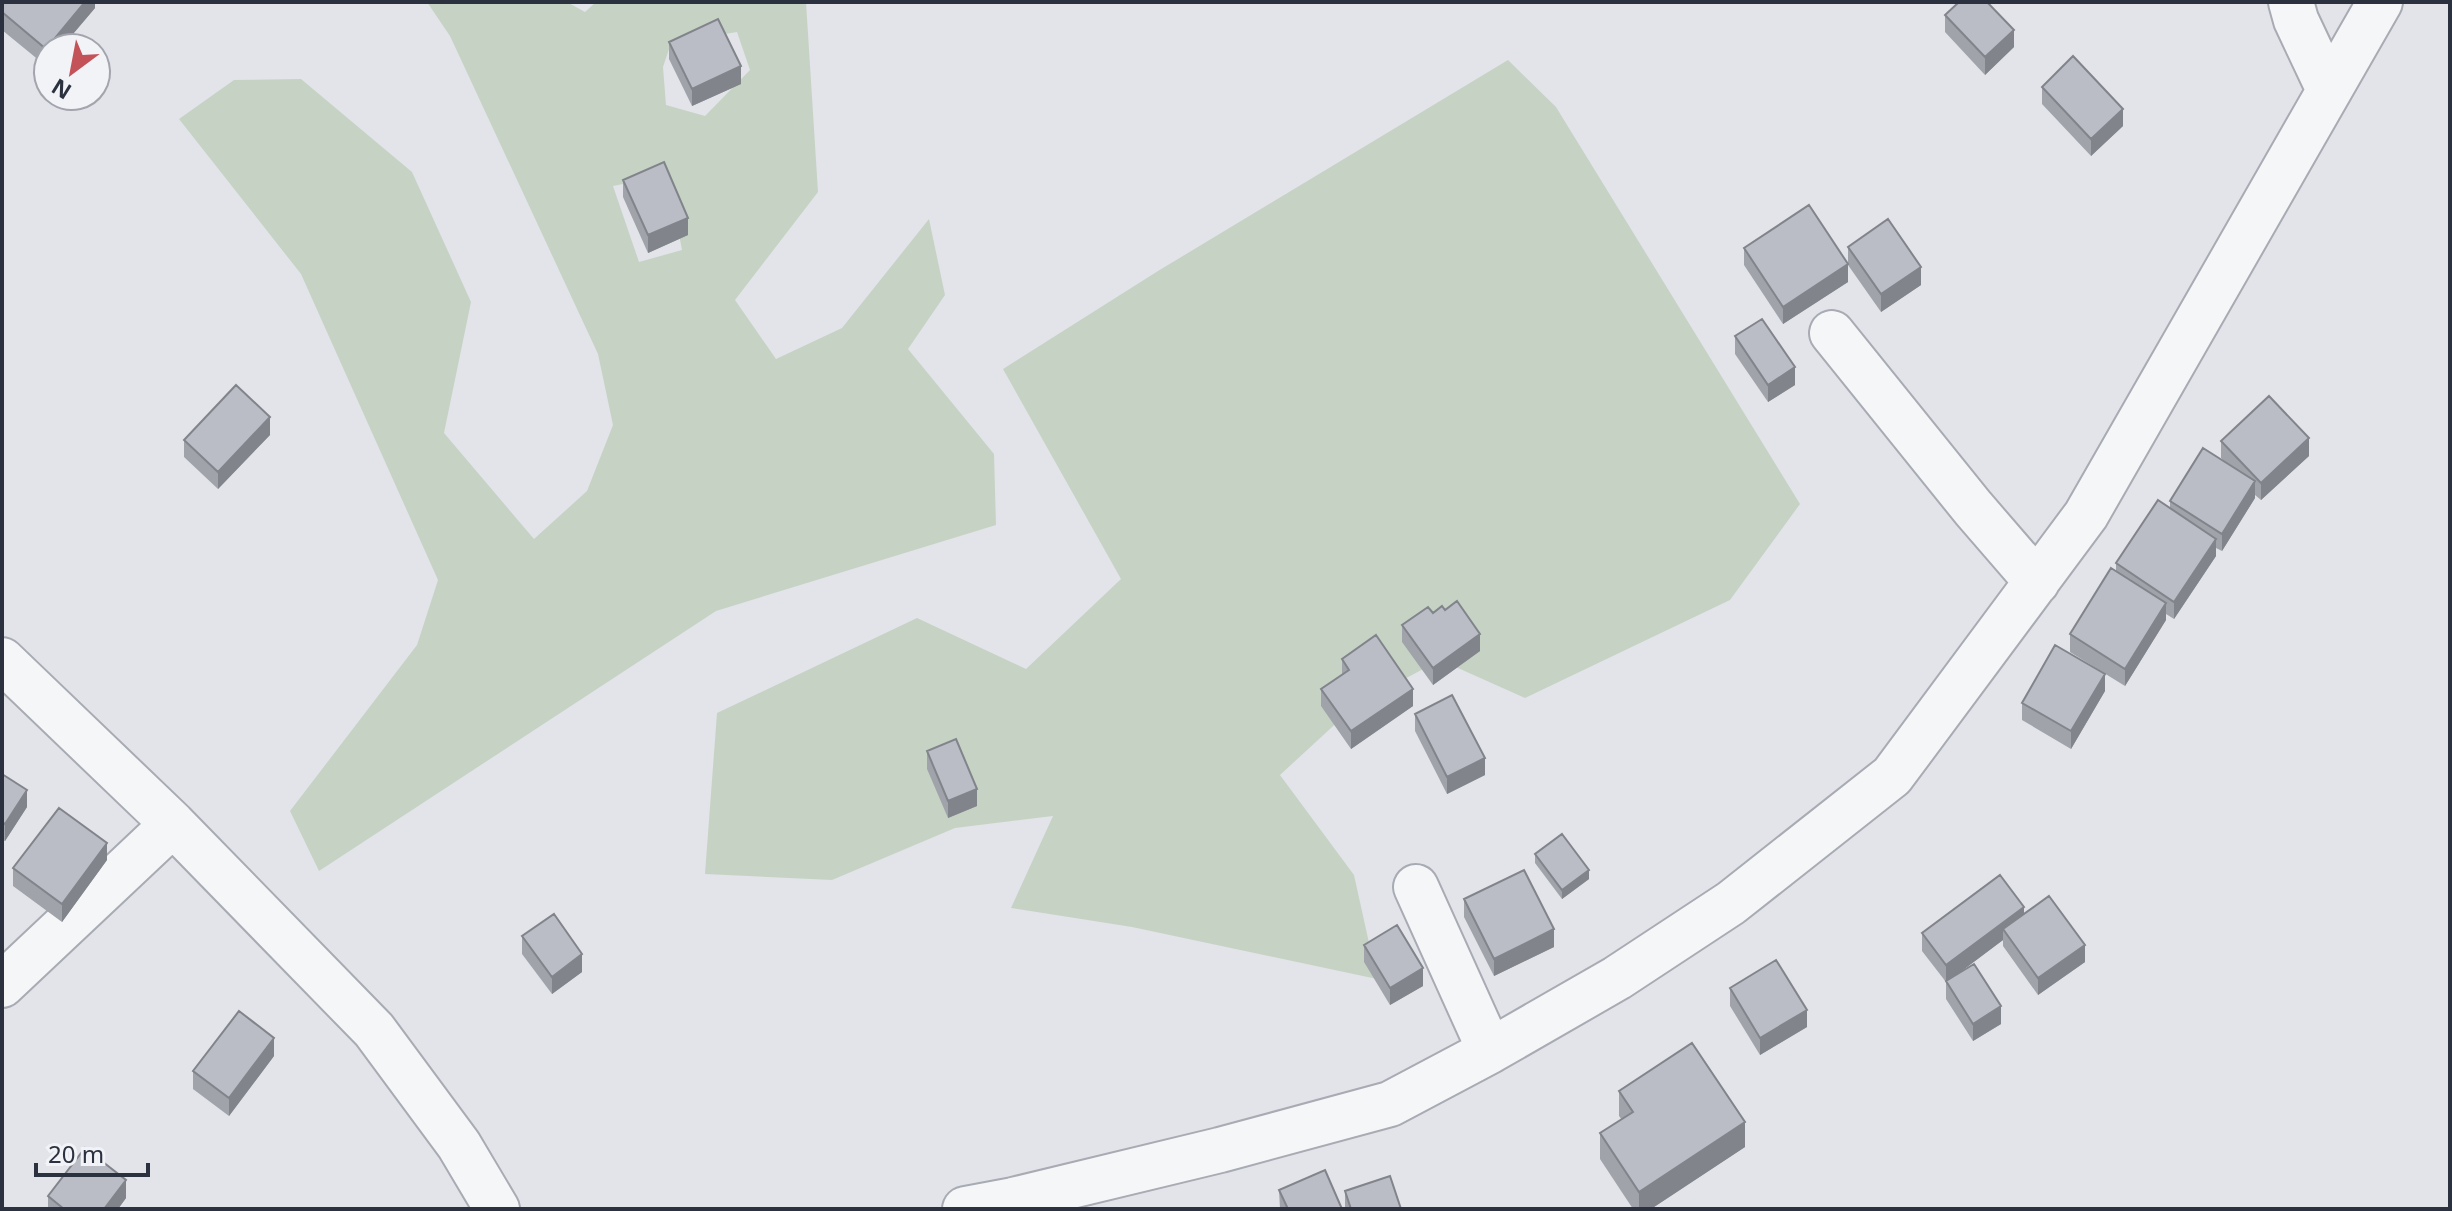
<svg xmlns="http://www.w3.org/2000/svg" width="2452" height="1211" viewBox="0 0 2452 1211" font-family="'Noto Sans',sans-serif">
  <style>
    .green { fill: #c6d3c4; fill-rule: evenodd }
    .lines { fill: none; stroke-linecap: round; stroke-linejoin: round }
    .minor-casing { stroke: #a8abb3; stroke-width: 48 }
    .minor { stroke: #f5f6f8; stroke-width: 44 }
    .wall { fill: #a0a3aa }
    .shaded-wall { fill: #82848b }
    .building { fill: #babdc6; stroke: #82848b; stroke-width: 2 }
  </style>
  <rect width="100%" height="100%" fill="#e2e4e9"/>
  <path class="green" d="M427,2H567L585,12L596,2H806L818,192L735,300L776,359L842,328L929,219L945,295L908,349L994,454L996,525L716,611L319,871L290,811L417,645L438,580L301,274L179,119L234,80L301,79L412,172L471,302L444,433L534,539L587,491L613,425L598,354L450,36ZM737,32L750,70L705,116L666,105L663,67L671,43ZM668,175L682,250L639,262L613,186Z
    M1508,60L1556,107L1800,504L1730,600L1525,698L1440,660L1356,705L1280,775L1354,875L1377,979L1132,927L1011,908L1053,816L955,828L832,880L705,874L717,713L917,618L1026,669L1121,579L1003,369L1158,271Z"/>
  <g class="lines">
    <defs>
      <path id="minor" d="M2291,2L2296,20L2328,88
        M1832,333L1973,508L2037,582
        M2,660L173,824L374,1030L459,1145L497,1209
        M1416,887L1490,1051
        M2,985L173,824
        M965,1209L1013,1200L1220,1150L1390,1104L1490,1051L1617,978L1731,903L1892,776L2086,515L2380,2"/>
    </defs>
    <use href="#minor" class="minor-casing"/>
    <use href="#minor" class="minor"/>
  </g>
  <path class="wall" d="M95,2V8L46,66L2,30V5Z
    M1945,15L2014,47L1985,75L1945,32Z
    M669,42L741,84L692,106L669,59Z
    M2042,87L2123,126L2091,156L2042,104Z
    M623,180L688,235L648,253L623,197Z
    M1848,247L1921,285L1881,312L1848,265V282L1783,324L1744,265V248L1848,264Z
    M1735,336L1795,385L1768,402L1735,354Z
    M270,435L218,489L184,457V440Z
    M2221,441L2309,456L2261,500L2255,495V498L2222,551L2216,548V556L2174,619L2166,614V620L2125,686L2070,652V634L2116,572V563L2170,508V501L2225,462L2221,458Z
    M1445,610L1480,651L1433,685L1402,642V625L1433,613Z
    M1342,659L1413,706L1351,749L1321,706V689L1342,675Z
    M2105,691L2071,749L2022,720V703Z
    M1415,714L1485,775L1447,794L1415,731Z
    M927,751L977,806L948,818L927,769Z
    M2,774L27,807L5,841L2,840Z
    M1535,854L1589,879L1562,899L1535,863Z
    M107,860L62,922L13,886V868Z
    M1464,899L1554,947L1494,976L1464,917Z
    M2024,914L2085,962L2038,995L2003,946V940L1961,971L2001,1024L1973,1041L1946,999V982L1922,951V933Z
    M522,936L582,972L552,994L522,954Z
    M1364,945L1423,986L1390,1005L1364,962Z
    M1730,988L1807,1027L1760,1055L1730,1006Z
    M274,1056L229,1116L193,1089V1071Z
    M1619,1091L1745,1147L1651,1209H1633L1600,1159V1133L1622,1120L1619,1116Z
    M1279,1190L1342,1209H1280Z
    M1345,1191L1401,1209H1345Z
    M48,1196L126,1198L118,1209H48Z"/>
  <path class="shaded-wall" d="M85,2H95V8L61,48H48V63L46,66V49Z
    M2014,30V47L1985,75V57Z
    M741,66V84L692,106V89Z
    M2123,109V126L2091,156V139Z
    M688,218V235L648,253V235Z
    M1848,264V282L1783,324V307Z
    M1921,267V285L1881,312V294Z
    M1795,367V385L1768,402V385Z
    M270,417V435L218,489V472Z
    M2309,438V456L2261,500V483Z
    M2255,481V498L2222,551V534Z
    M2216,539V556L2174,619V602Z
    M2166,603V620L2125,686V669Z
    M1480,634V651L1433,685V668Z
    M2105,674V691L2071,749V731Z
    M1413,689V706L1351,749V731Z
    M1485,758V775L1447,794V777Z
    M977,789V806L948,818V801Z
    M27,790V807L5,841V824Z
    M107,843V860L62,922V904Z
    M1589,870V879L1562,899V890Z
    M2024,907V924L2003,929V940L1946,983V965Z
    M1554,929V947L1494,976V959Z
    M2085,945V962L2038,995V978Z
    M582,954V972L552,994V977Z
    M1423,968V986L1390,1005V988Z
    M2001,1006V1024L1973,1041V1024Z
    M1807,1010V1027L1760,1055V1038Z
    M274,1038V1056L229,1116V1098Z
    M1745,1122V1147L1651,1209H1639V1192Z
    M126,1180V1198L118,1209H104Z"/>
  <path class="building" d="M5,2H85L46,49L2,12V5Z
    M1959,2H1987L2014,30L1985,57L1945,15Z
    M718,19L741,66L692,89L669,42Z
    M2073,56L2123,109L2091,139L2042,87Z
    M664,162L688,218L648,235L623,180Z
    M1809,205L1848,264L1783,307L1744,248Z
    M1888,219L1921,267L1881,294L1848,247Z
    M1762,319L1795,367L1768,385L1735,336Z
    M236,385L270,417L218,472L184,440Z
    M2269,396L2309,438L2261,483L2221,441Z
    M2203,448L2255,481L2222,534L2170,501Z
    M2158,500L2216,539L2174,602L2116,563Z
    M2111,568L2166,603L2125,669L2070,634Z
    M1457,601L1480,634L1433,668L1402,625L1428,607L1433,613L1442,606L1445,610Z
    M1376,635L1413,689L1351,731L1321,689L1349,670L1342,659Z
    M2055,645L2105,674L2071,731L2022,703Z
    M1452,695L1485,758L1447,777L1415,714Z
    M956,739L977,789L948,801L927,751Z
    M2,774L27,790L5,824L2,822Z
    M59,808L107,843L62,904L13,868Z
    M1562,834L1589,870L1562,890L1535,854Z
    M1524,870L1554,929L1494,959L1464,899Z
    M2000,875L2024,907L1946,965L1922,933Z
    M2049,896L2085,945L2038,978L2003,929Z
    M554,914L582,954L552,977L522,936Z
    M1397,925L1423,968L1390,988L1364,945Z
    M1776,960L1807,1010L1760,1038L1730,988Z
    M1974,964L2001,1006L1973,1024L1946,981Z
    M239,1011L274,1038L229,1098L193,1071Z
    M1692,1043L1745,1122L1639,1192L1600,1133L1633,1112L1619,1091Z
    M85,1148L126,1180L104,1209H64L48,1196Z
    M1325,1170L1342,1209H1288L1279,1190Z
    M1390,1176L1401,1209H1351L1345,1191Z"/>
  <rect width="2452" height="1211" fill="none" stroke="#2c3140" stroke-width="8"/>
  <g transform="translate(72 72) rotate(212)"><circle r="38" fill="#f2f3f7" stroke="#a3a5ae" stroke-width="2"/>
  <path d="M0-6L14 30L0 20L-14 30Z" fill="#c35259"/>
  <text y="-12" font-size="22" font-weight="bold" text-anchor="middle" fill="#2c3140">N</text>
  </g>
  <path d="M36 1163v12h112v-12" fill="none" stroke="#2c3140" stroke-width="4"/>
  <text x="48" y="1163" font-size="24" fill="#2c3140" stroke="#f2f3f7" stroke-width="6" paint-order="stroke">20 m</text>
</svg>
